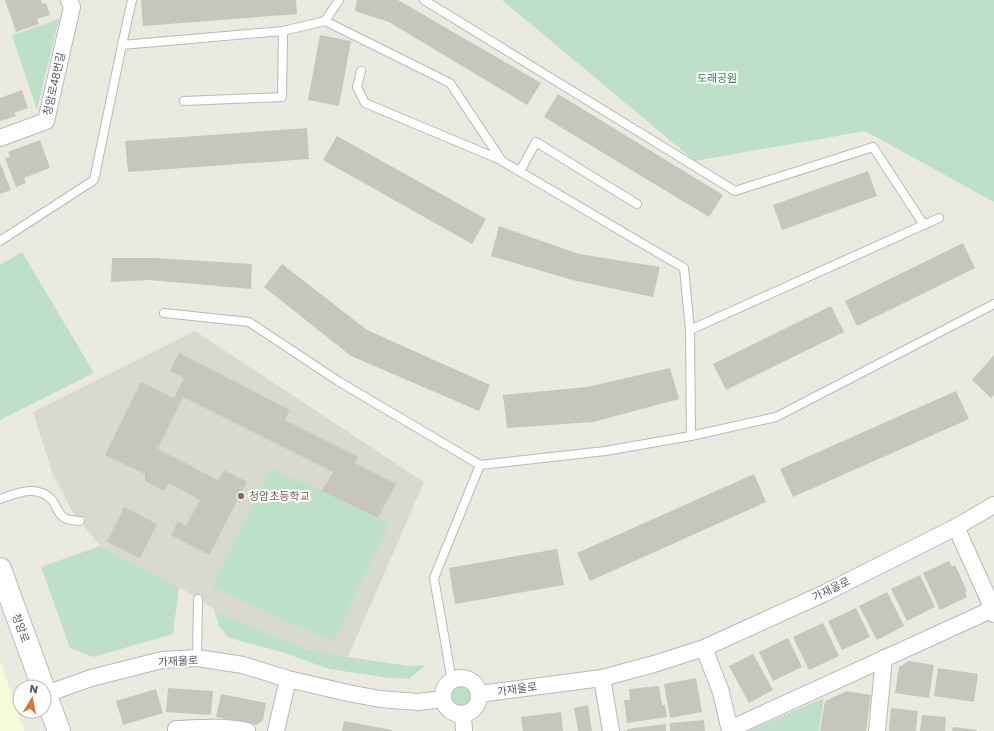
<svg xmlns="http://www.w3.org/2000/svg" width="994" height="731" viewBox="0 0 994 731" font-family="Poppins,'Noto Sans KR',sans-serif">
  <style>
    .commercial { fill: #f7fad6 }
    .education { fill: #d9dace }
    .green { fill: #bee0c9 }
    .building { fill: #c6c6bd }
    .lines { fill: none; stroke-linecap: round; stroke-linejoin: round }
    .lane-casing { stroke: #b8b8be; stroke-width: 10 }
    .street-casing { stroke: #b8b8be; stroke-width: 18 }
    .secondary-casing { stroke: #b9b9c1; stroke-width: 24 }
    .lane { stroke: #fff; stroke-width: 8 }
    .street { stroke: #fff; stroke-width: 16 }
    .secondary { stroke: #fff; stroke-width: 22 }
    .education-dot { fill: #8d6e63; stroke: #fff; stroke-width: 1.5 }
    .labels { text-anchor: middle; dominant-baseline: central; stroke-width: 4; stroke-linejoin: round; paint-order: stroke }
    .park-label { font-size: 11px; fill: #3b7d52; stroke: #fff }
    .street-label { font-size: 11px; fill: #595a60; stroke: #fff }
    .education-label { font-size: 11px; fill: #785e54; stroke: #fff; text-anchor: start }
  </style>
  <rect width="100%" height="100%" fill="#eaeae0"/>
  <path class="commercial" d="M0,660L24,731H0Z"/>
  <path class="education" d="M195,331L424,482L348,657L307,649L228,617L198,599L179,587L100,546L71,509L52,472L33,412Z"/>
  <path class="green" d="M502,0H994V202L865,131L695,161Z
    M59,19L37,110L12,35Z
    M22,252L94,373L0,420V265Z
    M271,468L322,491L389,524L333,642L212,587Z
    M100,546L179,587L173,634L93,657L70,648L41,567Z
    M214,609L228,617L307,649L348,657L409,666L426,665L409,679L390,678L329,669L282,652L229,638L219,626Z
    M451 696a10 10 0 1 1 20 0a10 10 0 1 1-20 0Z
    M824,698L819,731H748Z"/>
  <path class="building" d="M5,0H41L42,4L46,3L50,15L37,19L39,24L16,32Z
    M141,0H296L297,14L143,26Z
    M357,0H398L541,83L527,105L389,22L355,11Z
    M320,35L351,41L339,106L308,100Z
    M22,90L28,108L14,113L16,116L0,121V98Z
    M558,94L723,195L709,217L544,117Z
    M307,128L309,159L128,172L125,141Z
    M337,136L486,219L472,244L323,160Z
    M40,140L50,168L24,178L26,183L16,187L5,158L10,157L8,152Z
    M0,163L11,190L0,194Z
    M868,171L877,196L782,230L773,205Z
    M499,226L579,254L660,267L653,297L572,280L491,256Z
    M963,243L975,268L857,326L845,301Z
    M112,258H155L252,264L251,289L149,280L111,282Z
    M282,264L367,330L490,385L479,411L351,356L264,287Z
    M831,306L844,332L726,390L713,364Z
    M179,353L290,410L285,420L358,457L355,463L396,484L378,518L322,491L333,472L183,397L158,449L218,480L224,470L247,482L209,555L171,535L178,521L186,526L200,500L169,483L164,491L145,481V474L105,455L141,382L174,398L184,378L170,371Z
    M994,355V395L991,398L972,380Z
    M670,368L679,399L593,422L507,428L503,395L587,387Z
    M956,391L969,419L793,497L780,469Z
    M754,474L766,502L590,581L577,553Z
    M124,507L157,524L140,558L107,542Z
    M557,549L564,585L455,604L449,568Z
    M949,561L952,567L955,565L967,591L965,592L967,597L940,610L923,573Z
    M920,575L935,607L907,621L891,589Z
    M887,592L904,626L877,640L859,606Z
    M856,608L870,637L842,650L828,621Z
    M823,623L839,656L809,670L793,637Z
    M788,638L802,667L773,681L759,652Z
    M753,654L773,690L749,703L729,666Z
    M909,661L934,665L929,698L895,693L899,667Z
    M938,668L978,674L974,702L934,696Z
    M696,678L702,712L670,718L664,684Z
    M659,686L662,705H665L667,717L627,723L624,700H630L629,689Z
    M168,688L213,691L211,715L166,712Z
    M156,689L163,713L123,725L116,701Z
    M847,691L871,695L866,731H820L825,701Z
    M221,694L266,703L263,720L257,725L216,717Z
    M588,705L592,731H578L574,708Z
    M891,708L918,711L916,731H889Z
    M561,712L563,731H523L521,717Z
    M922,715L946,717L945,731H920Z
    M704,720L705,731H670V723Z
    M344,721L392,730V731H342Z
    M666,724V731H627V729Z
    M953,727L977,730V731H952Z"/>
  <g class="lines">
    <defs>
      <path id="lane" d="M424,0L735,191L873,147L924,225
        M325,21L339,0
        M122,45L283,31L325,21L450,83L502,161L684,268L690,330L691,436
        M361,71L357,87L365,103L501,160
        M184,101L282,97L283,31
        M520,171L536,142L637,204
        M0,241L94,180L122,45L132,0
        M164,313L249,322L338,381L480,465L605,451L691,436L776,417L994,304
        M690,330L939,218
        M0,499C17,493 38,484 52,500C54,503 56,506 57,509C63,520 68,520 80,521
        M197,658L198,599
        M452,681L434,578L480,465"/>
      <path id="street" d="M0,138L46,121L72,7L69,0
        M956,527L993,609L994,614
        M704,648L721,692L730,731
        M443 696a18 18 0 1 1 36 0a18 18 0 1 1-36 0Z
        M602,678L611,731
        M46,694L91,678L162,660L197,658L243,665L288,679L348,693L380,699L418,702L443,699
        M479,694L602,678L654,664L704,648L825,593L956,527L994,505
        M463,715L464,731
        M730,729L993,609
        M176,731V729C199,728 225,726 247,731
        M276,731L288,679
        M877,731L884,658"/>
      <path id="secondary" d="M0,569L43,687
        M44,690L59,731"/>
    </defs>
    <use href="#lane" class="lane-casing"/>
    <use href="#street" class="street-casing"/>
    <use href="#secondary" class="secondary-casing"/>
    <use href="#lane" class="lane"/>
    <use href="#street" class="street"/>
    <use href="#secondary" class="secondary"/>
  </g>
  <circle class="education-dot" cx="241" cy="496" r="4"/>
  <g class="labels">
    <g class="park-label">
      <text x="717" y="78">도래공원</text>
    </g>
    <g class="street-label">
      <text transform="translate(54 84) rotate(-77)">청암로48번길</text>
      <text transform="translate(831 589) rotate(-26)">가재울로</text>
      <text transform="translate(21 628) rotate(70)">청암로</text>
      <text transform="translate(178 661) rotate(-3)">가재울로</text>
      <text transform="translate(517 689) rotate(-8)">가재울로</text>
    </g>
    <g class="education-label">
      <text x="249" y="496">청암초등학교</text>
    </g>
  </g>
  <g transform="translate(32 699) rotate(10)"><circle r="19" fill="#ffffff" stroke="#bdbdbf"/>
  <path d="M0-3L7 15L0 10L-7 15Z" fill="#d87638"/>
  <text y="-6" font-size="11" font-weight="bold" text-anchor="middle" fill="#595a60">N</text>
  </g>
</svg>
